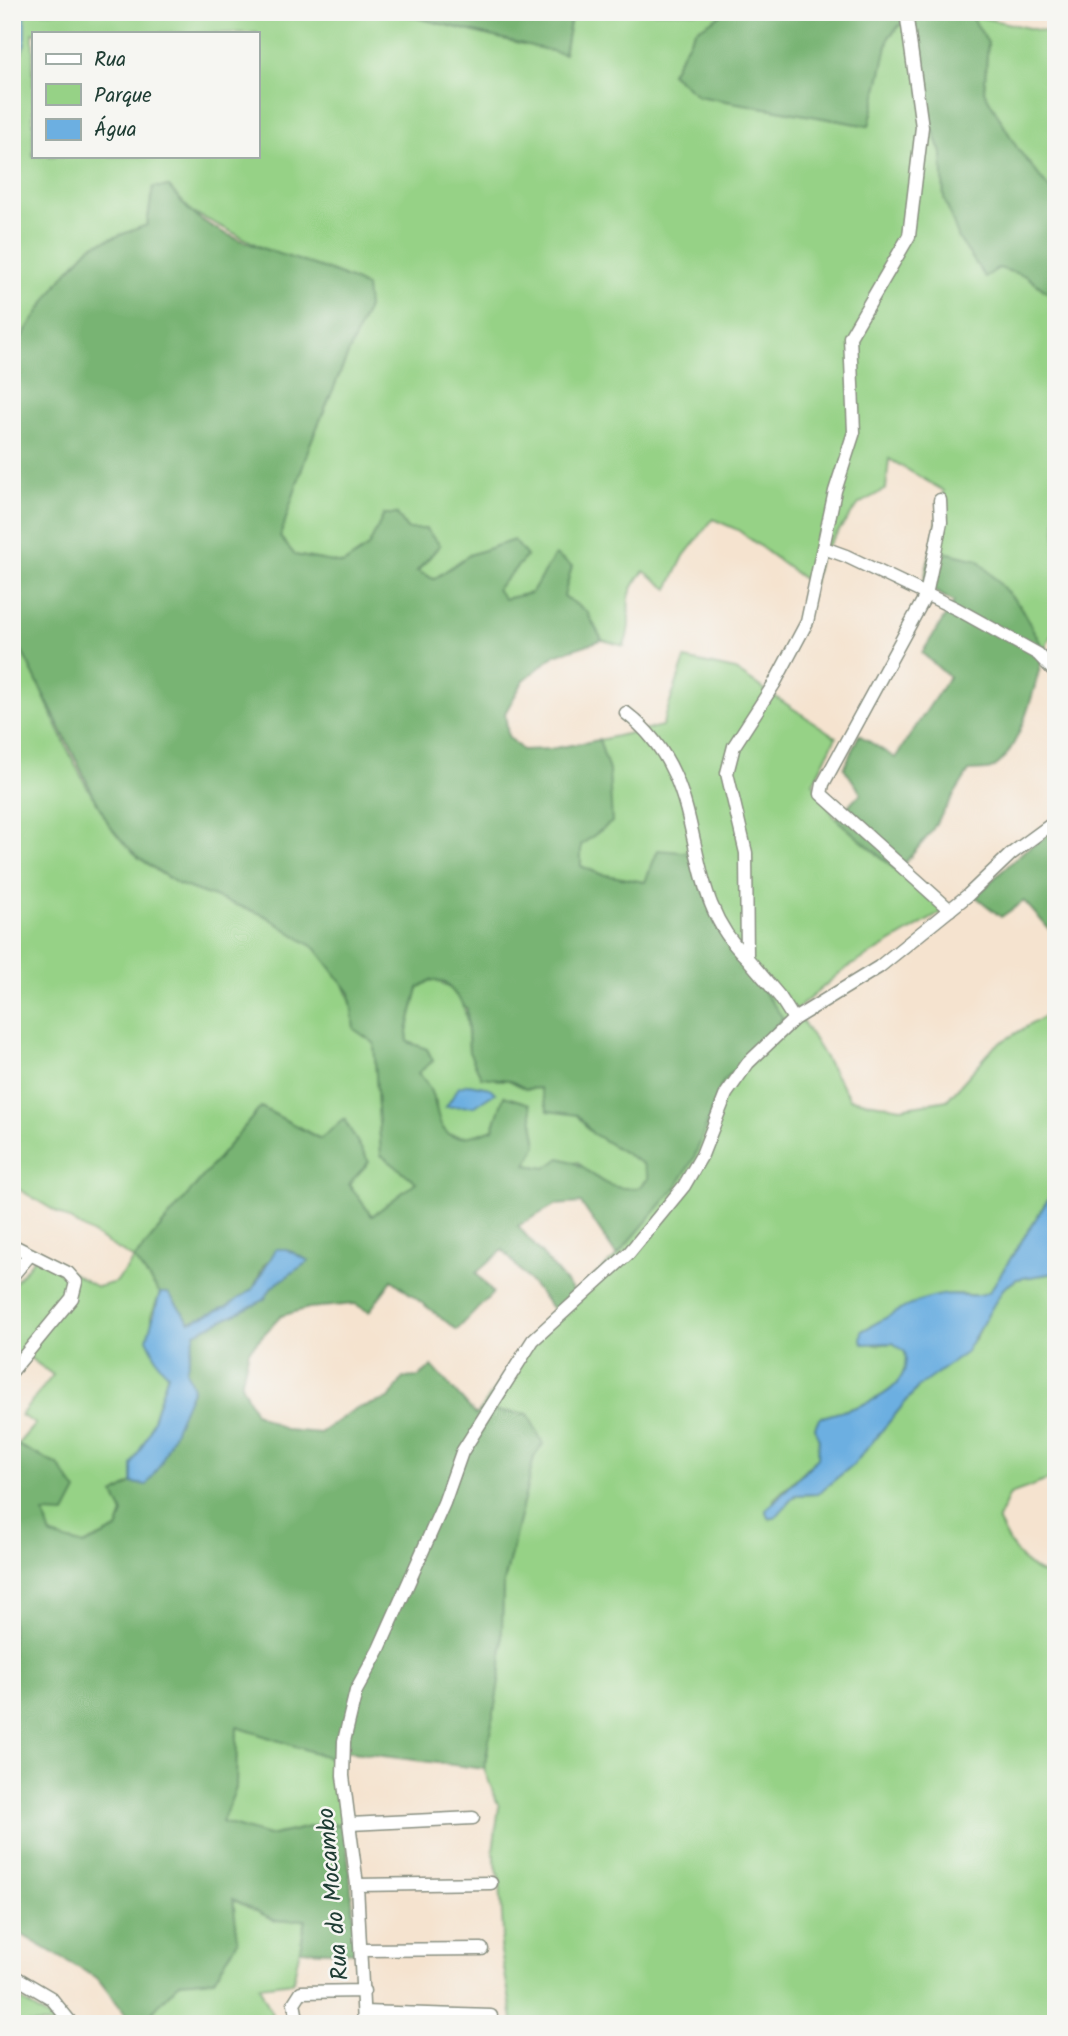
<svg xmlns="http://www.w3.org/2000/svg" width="1068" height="2036" viewBox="0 0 1068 2036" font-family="Kalam,sans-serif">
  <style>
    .green { fill: #96d286; stroke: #5a885d; stroke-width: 2; fill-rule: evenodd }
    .forest { fill: #78b473; stroke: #4c7854; stroke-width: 2; fill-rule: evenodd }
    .water { fill: #6cafe1; stroke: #46768a; stroke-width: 2 }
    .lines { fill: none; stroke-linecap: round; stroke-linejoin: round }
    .minor-casing { stroke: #8a9082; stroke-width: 15 }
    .minor { stroke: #fff; stroke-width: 12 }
    .labels { text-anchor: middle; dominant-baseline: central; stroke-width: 5; stroke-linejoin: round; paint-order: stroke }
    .street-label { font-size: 24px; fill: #1f3d34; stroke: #f6f6f2 }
  </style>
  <rect width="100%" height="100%" fill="#f6f6f2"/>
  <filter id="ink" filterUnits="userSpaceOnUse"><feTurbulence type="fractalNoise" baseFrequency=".0143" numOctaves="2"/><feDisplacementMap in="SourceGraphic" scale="14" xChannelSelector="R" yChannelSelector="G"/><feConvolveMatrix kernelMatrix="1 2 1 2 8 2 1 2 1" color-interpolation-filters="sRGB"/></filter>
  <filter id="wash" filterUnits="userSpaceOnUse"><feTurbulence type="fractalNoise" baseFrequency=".00686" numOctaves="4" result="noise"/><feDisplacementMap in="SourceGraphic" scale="28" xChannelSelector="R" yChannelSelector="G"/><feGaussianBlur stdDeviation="1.57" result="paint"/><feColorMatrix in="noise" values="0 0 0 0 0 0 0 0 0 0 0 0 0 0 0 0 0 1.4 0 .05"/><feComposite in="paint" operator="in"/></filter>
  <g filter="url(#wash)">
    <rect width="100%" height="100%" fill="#f5e3cf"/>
    <path class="green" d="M25,12H393L564,54L572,12H726L695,31L671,73L698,96L869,126L889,37L909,16L925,110L942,153L944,198L999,268L1026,276L1051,295L1056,293V626L1044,650L1020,606L931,549L944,491L889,459L886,489L859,504L819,557L813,586L738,530L713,519L684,556L668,589L644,571C615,605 638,611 624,646L602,640L587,612L564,596L555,556L531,593L504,599L469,555L434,579L417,572L440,545L407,529L397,514L368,547L343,564L294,555L280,537L310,444L368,307L271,252L192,212L169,187H153L147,225L91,246L61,279L12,351V77L25,43ZM33,33H257V156H33Z
      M970,15L1056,34V197L1017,148L984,91L988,43Z
      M12,631C55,708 85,823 160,873C192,894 230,899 264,915C310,936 355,975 354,1029L374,1042L381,1155L417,1182L372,1216L349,1184L345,1120L321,1139L261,1107L134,1259L160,1293L151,1316L168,1373L148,1435L132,1465V1483L114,1494L123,1513L117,1529L84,1545L50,1536L44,1513L58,1465L17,1445L35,1424L21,1415L53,1375L23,1353L12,1365V1286L38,1254L97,1287L116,1282L134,1259L12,1185Z
      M685,659L735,670L836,737L813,783L836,819L944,911L842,971L796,1010L850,1099L901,1108L947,1100L995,1046L1056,1009V1187L990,1291C978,1299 966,1293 953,1294C919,1298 892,1315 862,1331L875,1345L894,1343L906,1352C913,1397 851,1408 819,1418L815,1427L819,1440L818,1458L774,1499L771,1519L796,1495L817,1494L854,1464L918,1387L975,1340L994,1301L1003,1289L1017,1279L1056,1273V1477L1010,1494L998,1519C1010,1547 1024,1571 1056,1578V2024H514L500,1946L503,1933L500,1882L493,1851L499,1807L484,1769L501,1670L503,1587L534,1457L543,1444L528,1414L481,1410L526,1342L555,1311L617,1256L694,1158L723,1082L783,1019L717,927L645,883L600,874L580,866L581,845L609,771L599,740L662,726Z
      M431,980C469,987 467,1021 469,1052L497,1080H509L526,1089L540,1088L577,1115L592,1133L643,1164L649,1178L639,1188C609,1190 599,1184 578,1162L546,1168L525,1165L505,1097L494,1129L470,1138L448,1134L437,1121L436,1101L418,1073L433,1061L427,1049L408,1042L407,1031L418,988Z
      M237,1726L337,1760L345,1825L324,1824L268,1836L221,1822L236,1788Z
      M232,1899L276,1921L306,1919L293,1982L259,1986L277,2024H151L149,2015L180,1982Z
      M12,1994L58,2024H12Z"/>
    <path class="forest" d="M393,12H572L564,54Z
      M726,12H969L988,43L984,91L1017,148L1056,197V293L1051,295L1026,276L999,268L985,277L959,239L944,198L942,153L925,110L908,16L889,37L869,126L698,96L671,73L695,31Z
      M153,187H169C176,195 183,205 191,212C236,250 314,258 366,287L368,307L310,444L280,537L295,555L343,564L368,547L384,514H397L407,529H426L440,545L417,571L434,579L469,555L514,540L527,556L497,589L504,599L531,593L555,555L572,566L564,596L587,612L602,640L555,655L524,680L505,713L508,736L522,750L550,749L599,740L609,771L612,822L581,845V866L600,874L645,882L658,850L694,853L717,927L783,1018L723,1082L694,1158L676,1187L617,1256L581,1203L555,1205L518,1226L576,1294L555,1311L503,1250L476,1273L493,1293L457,1330L392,1280L369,1312L355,1304L309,1308L281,1316L249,1350L241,1384L255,1413L286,1430L320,1433L355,1409L389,1399L403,1378L419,1377L432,1366L476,1415L481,1410L528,1414L543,1444L534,1457L503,1587L501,1670L484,1769L336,1750L337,1760L237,1727L236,1788L222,1822L268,1836L324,1824L345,1825L357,1952L300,1950L306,1919L276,1921L233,1899L238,1941L214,1979L180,1982L149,2015L130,2020L98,1979L12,1929V1450L17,1445L58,1465L77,1491L65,1514L44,1513L51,1536L84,1545L117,1529L123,1513L114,1494L132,1483L147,1484L193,1389L186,1370L195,1333L264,1300L272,1287L309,1261L286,1249L264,1265L253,1289L226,1307L190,1322L168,1293H160L134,1259L261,1107L320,1139L344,1119L369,1162L349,1184L372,1216L416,1182L381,1155L374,1043L354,1029L350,993L316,949L264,915L178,884L139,858L123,842L109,825L89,786L12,631V351L61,279L91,246L147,225ZM431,980L445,982L467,1009L469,1052L481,1077L509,1080L526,1089L540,1088L548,1111L577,1115L592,1133L643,1164L649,1178L639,1188C592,1191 598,1167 560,1158L546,1168L526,1165L537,1145L530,1104L504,1096L493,1129C420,1158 451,1103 418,1073L433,1061L427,1049L408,1042L407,1031L418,988Z
      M931,549L978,560L1020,606L1044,650C1037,679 1020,756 991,769C986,771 975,770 969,771L929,835L898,871L836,819L861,793L844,768L859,735L895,758L949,677L922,653L954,602L923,585Z
      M1056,830V937L1024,901L1001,917L975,896L1024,851Z"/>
    <path class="water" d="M12,12H25V43L12,77Z
      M469,1084L490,1088L495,1093L475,1106L446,1107L459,1087Z
      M1056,1187V1273L1017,1279L1003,1289L965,1353L918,1387L854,1464L817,1494L795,1495L775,1518H769L766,1510L818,1458L819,1440L815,1427L819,1418C851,1408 913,1397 905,1352L893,1343L864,1344L861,1340L862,1331C887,1318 914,1299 942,1295C958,1292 976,1300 990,1291Z
      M276,1249H286L309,1261L272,1287L264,1300L195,1333L186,1370L193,1388L161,1463L147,1485L132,1483V1465L148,1435L168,1374L160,1366L147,1339L160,1293H168L190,1322L226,1307L253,1289Z"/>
  </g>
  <g filter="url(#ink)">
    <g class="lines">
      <defs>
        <path id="minor" d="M940,500L941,522L926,595L823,784L821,794L950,910
          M824,548L846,556L957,609L1038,654L1056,673
          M626,713C717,783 673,889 747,958
          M794,1019L780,997L747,958L746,853L727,773L734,746L774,684L807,622L835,491L854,432L850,337L909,236L922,127L906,12
          M12,1245L68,1273L76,1282L72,1298L12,1371
          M12,1276L29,1256
          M350,1824L473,1818
          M357,1885L491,1883
          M361,1950L482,1949
          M12,1975L51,1998L72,2024
          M364,2012L491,2016
          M298,2024L294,2003L301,1992L364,1991
          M364,2024L357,1885L343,1776L344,1741L356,1691L379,1649L444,1503L462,1452L533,1340L629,1253L684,1186L702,1155L726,1094L748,1063L794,1019L879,967L968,895L1011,854L1056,821"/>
      </defs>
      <use href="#minor" class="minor-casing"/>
      <use href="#minor" class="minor"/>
    </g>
  </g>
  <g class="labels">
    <g class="street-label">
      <text transform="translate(334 1894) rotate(-95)">Rua do Mocambo</text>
    </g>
  </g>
  <rect width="1068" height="2036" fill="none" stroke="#f6f6f2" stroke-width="42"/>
  <rect x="32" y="32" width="228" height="126" fill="#f6f6f2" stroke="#a0aca6" stroke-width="2"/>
  <rect x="46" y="54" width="35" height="10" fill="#ffffff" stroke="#a0aca6" stroke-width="2"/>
  <text x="94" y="66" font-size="21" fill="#1f3d34">Rua</text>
  <rect x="46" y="84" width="35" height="21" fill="#96d286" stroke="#a0aca6" stroke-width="2"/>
  <text x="94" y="102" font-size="21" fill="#1f3d34">Parque</text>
  <rect x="46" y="119" width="35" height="21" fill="#6cafe1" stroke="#a0aca6" stroke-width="2"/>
  <text x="94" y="136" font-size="21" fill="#1f3d34">Água</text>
</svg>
